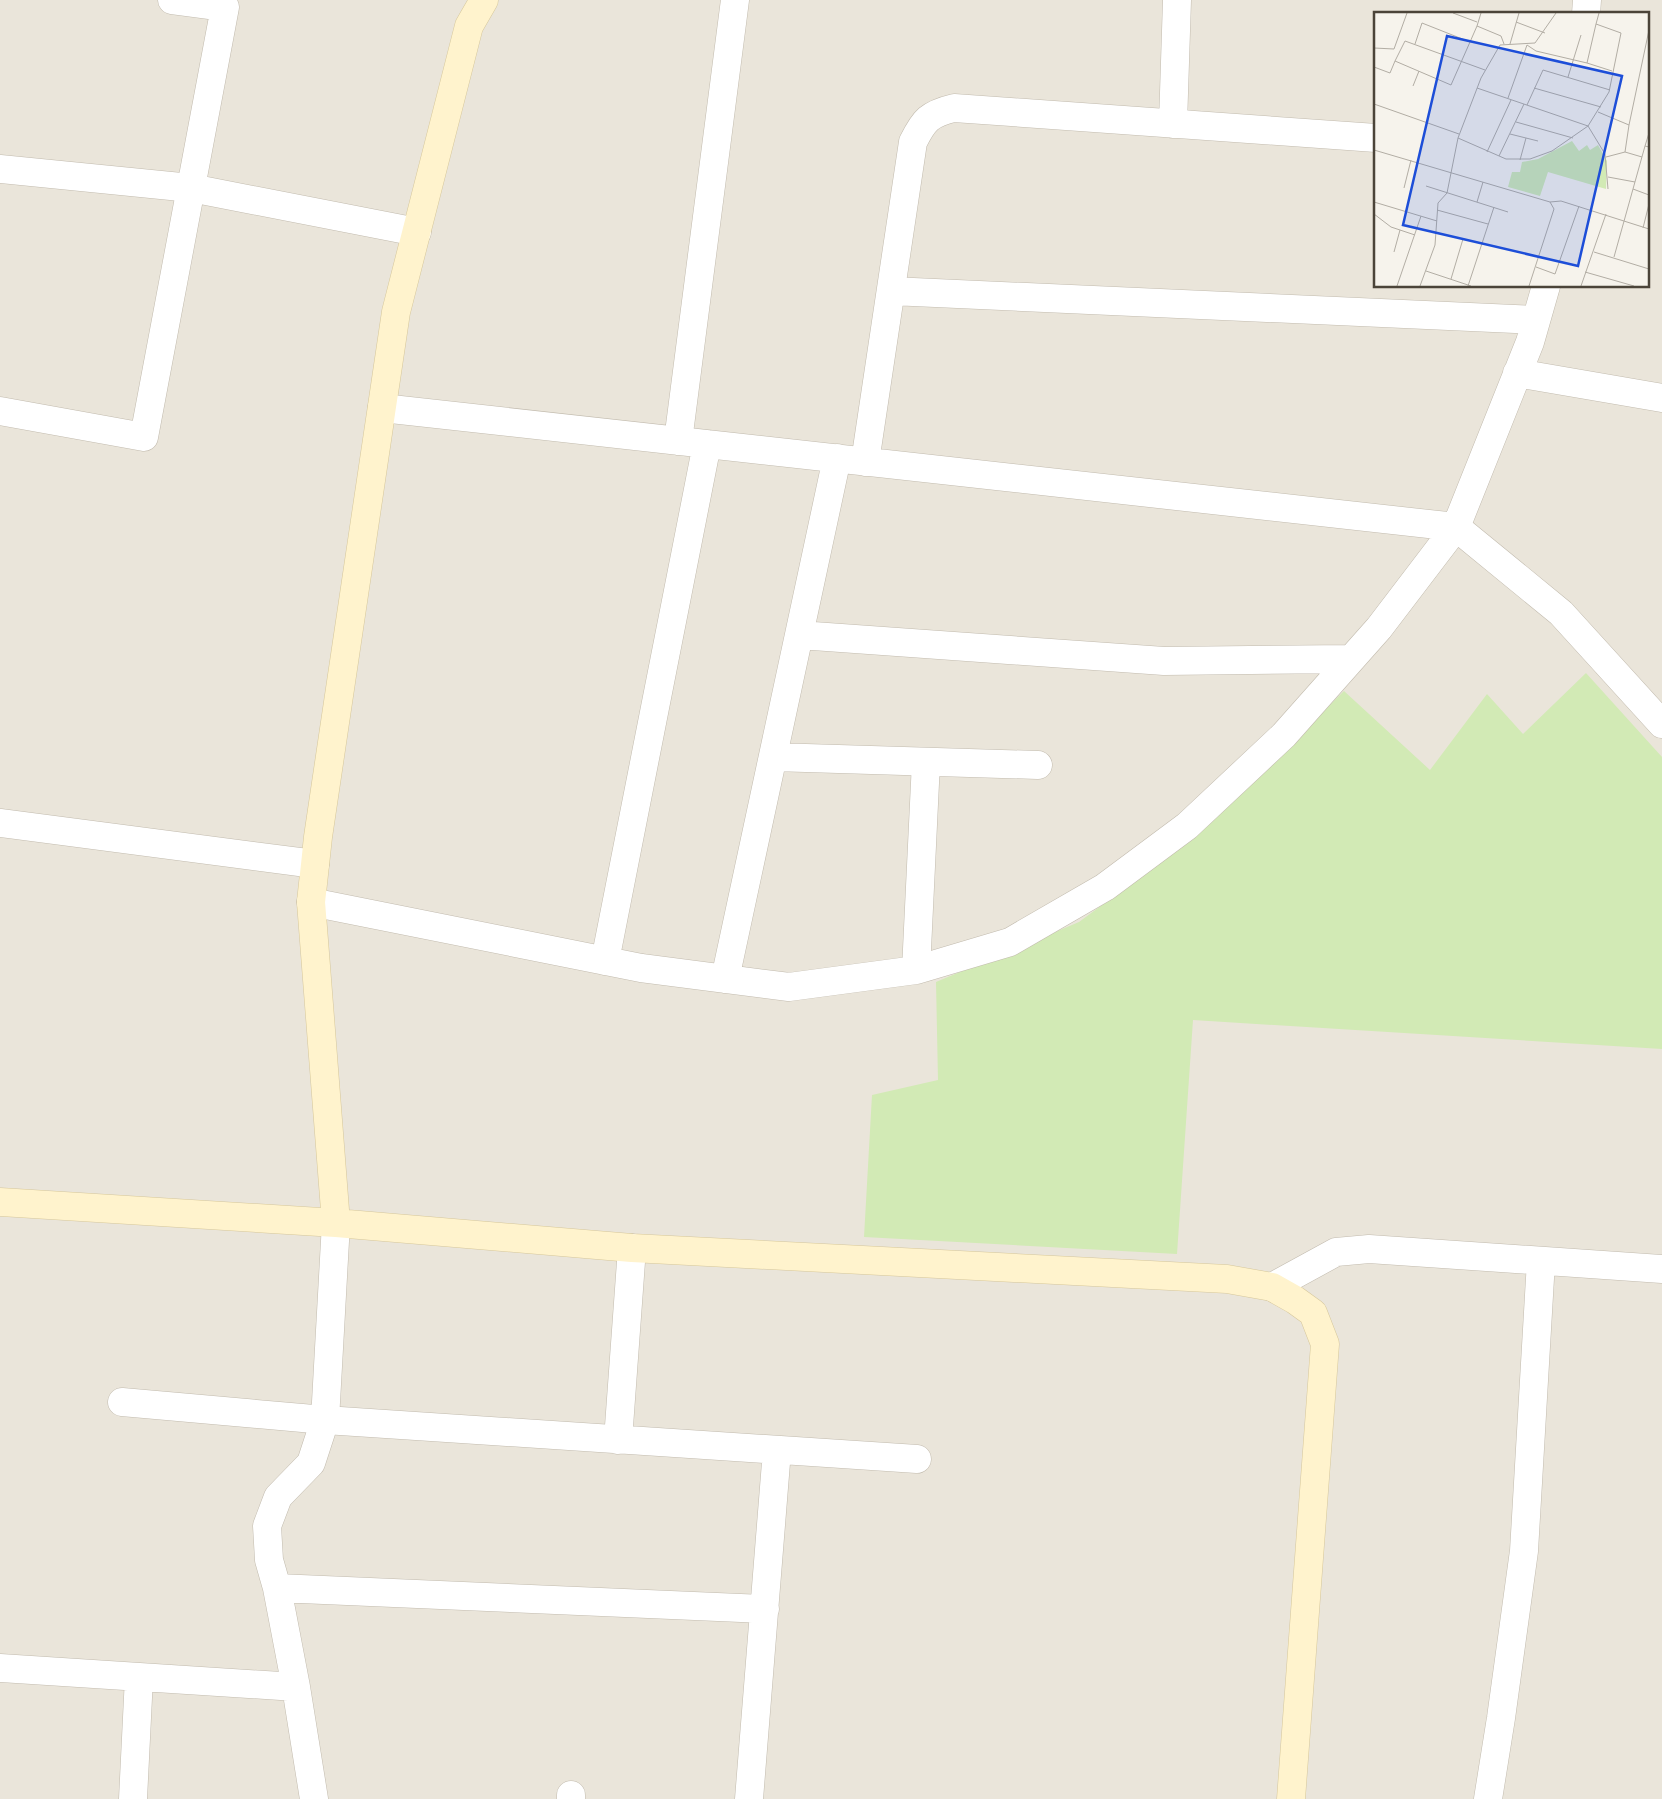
<svg xmlns="http://www.w3.org/2000/svg" width="1662" height="1799" viewBox="0 0 1662 1799" font-family="'Roboto Condensed',sans-serif">
  <style>
    .residential { fill: #eae5da; fill-rule: evenodd }
    .green { fill: #d2eab5 }
    .lines { fill: none; stroke-linecap: round; stroke-linejoin: round }
    .street-casing { stroke: #c2bbae; stroke-width: 29 }
    .secondary-casing { stroke: #d6c79b; stroke-width: 29 }
    .street { stroke: #fff; stroke-width: 28 }
    .secondary { stroke: #fff3cd; stroke-width: 28 }
    .inset-road { fill: none; stroke: #b2ada4; stroke-width: 1 }
    .view { fill: #1d4ed8; fill-opacity: 0.15; stroke: #1d4ed8; stroke-width: 2.5 }
    .inset-edge { fill: none; stroke: #4b4439; stroke-width: 2.5 }
  </style>
  <rect width="100%" height="100%" fill="#f6f3ec"/>
  <path class="residential" d="M0,0H1662V1799H0ZM1376,14H1648V286H1376Z"/>
  <path class="green" d="M1586,673L1662,757V1049L1193,1020L1177,1254L864,1237L872,1095L938,1080L936,982L1079,922L1197,835L1344,691L1430,770L1487,694L1523,734Z"/>
  <g class="lines">
    <defs>
      <path id="street" d="M1586,14L1587,0
        M1173,124L1177,0
        M0,169L191,188L417,232
        M891,291L1536,320
        M1517,373L1662,398
        M382,408L1456,527L1561,613L1662,724
        M0,411L144,437L225,7L172,0
        M678,441L735,0
        M865,462L913,142C924,120 929,114 954,108L1376,138
        M799,635L1164,661L1351,659
        M773,757L1038,765
        M0,823L315,864
        M311,902L641,968L789,987L916,970L1010,942L1105,887L1187,826L1284,735L1379,628L1456,527L1530,342L1546,286
        M605,961L707,444
        M916,970L926,762
        M725,979L837,458
        M1272,1287L1336,1252L1369,1249L1662,1269
        M122,1402L325,1420L917,1459
        M618,1440L632,1248
        M277,1588L765,1609
        M0,1668L296,1687
        M133,1799L139,1677
        M314,1799L296,1687L277,1588L269,1560L267,1526L278,1497L311,1463L325,1420L336,1223
        M571,1799V1795
        M749,1799L777,1450
        M1488,1799L1501,1718L1524,1551L1541,1261"/>
      <path id="secondary" d="M0,1202L336,1223L632,1248L1227,1279L1272,1287L1295,1300L1313,1313L1325,1344L1291,1799
        M336,1223L311,902L318,837L396,312L469,26L484,0"/>
    </defs>
    <use href="#street" class="street-casing"/>
    <use href="#secondary" class="secondary-casing"/>
    <use href="#street" class="street"/>
    <use href="#secondary" class="secondary"/>
  </g>
  <g transform="translate(1374 12)">
    <rect width="275" height="275" fill="#f6f3ec"/>
    <path d="M198,129L205,139L213,133L216,138L224,133L233,149L232,177L174,160L166,184L134,175L138,160H146L148,150L164,147Z" fill="#d2eab5"/>
    <path class="inset-road" d="M79,1L103,10M107,1L103,14L127,24L130,32M142,10L171,21M222,12L213,51L238,59M96,30L103,14M136,32L145,1M0,36L20,37L33,1M21,49L31,29L111,58M0,55L16,61L21,49L77,73L96,30L48,11L41,32M194,65L207,23M39,74L45,59M103,76L214,114L231,142L234,177M160,76L227,95M134,86L153,33L162,39L213,51M0,92L85,122M153,93L169,58L236,78M224,100L255,113L251,140M142,110L199,126M255,113L275,18M275,121L271,134L275,135M136,122L164,129M84,126L132,147H156L178,139L214,114L235,80L247,21L222,12L225,1M0,138L176,190L180,197L155,274M113,140L137,88M125,144L150,92M232,145L251,140L268,145M146,148L152,126M234,165L261,170M52,174L134,200M30,176L37,148M259,177L275,183M0,190L63,209M103,190L109,170M176,190L187,189L275,217M63,198L114,212M0,202L17,215L41,223M269,216L275,192M20,240L26,218M220,240L275,257M240,245L271,134M162,255L181,262L205,194M52,259L97,274M211,260L260,274M77,267L89,227M23,274L47,204M46,274L61,233L64,191L73,181L84,126L107,66L126,33L161,31L182,1M94,274L120,195M207,274L232,202"/>
    <path class="view" d="M73,24L248,64L204,254L29,213Z"/>
    <rect width="275" height="275" class="inset-edge"/>
  </g>
</svg>
